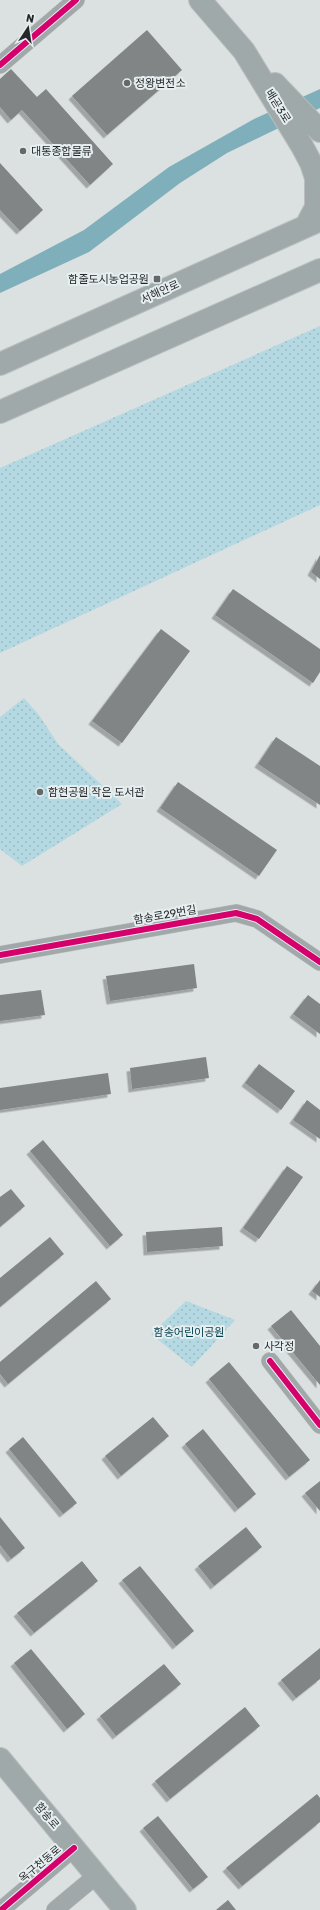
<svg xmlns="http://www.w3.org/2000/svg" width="320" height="1910" viewBox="0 0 320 1910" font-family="Rubik,'Noto Sans KR',sans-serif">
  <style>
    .park { fill: url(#park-dots) }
    .water { fill: #7fafba }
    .building { fill: #818585; filter: url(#shadow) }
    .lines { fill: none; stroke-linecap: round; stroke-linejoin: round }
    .minor-casing { stroke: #bbbebe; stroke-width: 18 }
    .major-casing { stroke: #bbbebe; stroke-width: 24 }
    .minor { stroke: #a0a8a9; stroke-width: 17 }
    .major { stroke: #a0a9aa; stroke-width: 22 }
    .cycleway-casing { stroke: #e6eef0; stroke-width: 8 }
    .cycleway { stroke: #d6006c; stroke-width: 6 }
    .poi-dot { fill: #656869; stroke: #e6eef0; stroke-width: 1.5 }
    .labels { text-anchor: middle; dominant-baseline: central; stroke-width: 4; stroke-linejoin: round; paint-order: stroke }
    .poi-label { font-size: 11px; fill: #252829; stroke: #e6eef0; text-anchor: start }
    .street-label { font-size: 11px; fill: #252829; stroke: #e6eef0 }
    .park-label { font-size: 11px; fill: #003e4b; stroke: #e6eef0 }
  </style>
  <defs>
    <pattern id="park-dots" width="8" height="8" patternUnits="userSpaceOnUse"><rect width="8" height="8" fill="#b4d9e2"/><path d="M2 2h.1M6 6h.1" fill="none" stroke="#9bbac2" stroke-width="1.8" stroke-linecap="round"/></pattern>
    <filter id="shadow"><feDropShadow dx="-3.5" dy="3.5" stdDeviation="0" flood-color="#0004"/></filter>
  </defs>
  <rect width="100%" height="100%" fill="#dbe0e0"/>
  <path class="park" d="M320,326V505L0,653V468Z
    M24,698L39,715L58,744L122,804L22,866L0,849V717Z
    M186,1301L235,1320L192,1367L151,1334Z"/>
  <path class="water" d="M320,89V108L227,153L180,183L89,252L0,293V274L84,230L169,167L254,119Z"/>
  <path class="building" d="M147,30L182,70L107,135L72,96Z
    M11,69L37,97L46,89L113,164L90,185L22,110L11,120L0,107V79Z
    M0,163L43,210L20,231L0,210Z
    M320,555V579L311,572Z
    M233,589L320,649V672L313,683L215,615Z
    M161,629L190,651L122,743L92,721Z
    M276,737L320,766V805L258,764Z
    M178,782L277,850L259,876L160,808Z
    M194,964L197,988L110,1001L106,976Z
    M41,990L45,1015L0,1021V995Z
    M308,995L320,1004V1034L293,1014Z
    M206,1057L209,1078L132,1089L130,1068Z
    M259,1064L295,1091L281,1110L245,1083Z
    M108,1073L111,1094L0,1110V1088Z
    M307,1100L320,1110V1139L293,1120Z
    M43,1140L123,1235L110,1246L30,1151Z
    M287,1166L303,1177L259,1239L243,1228Z
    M11,1189L25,1206L0,1227V1197Z
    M222,1227L223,1246L147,1252L146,1232Z
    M50,1237L64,1254L0,1307V1278Z
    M320,1280V1297L312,1291Z
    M96,1281L111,1299L8,1384L0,1374V1362Z
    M291,1310L320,1346V1385L271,1326Z
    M229,1362L310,1460L289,1477L209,1379Z
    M153,1417L169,1436L121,1476L105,1456Z
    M203,1429L256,1494L238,1509L185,1444Z
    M23,1437L77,1503L63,1514L9,1449Z
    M320,1481V1511L305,1493Z
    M0,1517L25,1548L11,1559L0,1545Z
    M246,1527L262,1547L214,1586L198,1566Z
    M82,1561L98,1581L34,1633L17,1613Z
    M140,1566L194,1631L176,1646L122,1580Z
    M320,1648V1679L296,1698L281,1680Z
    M31,1649L85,1714L67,1729L14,1663Z
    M164,1664L181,1684L116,1736L100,1716Z
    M245,1707L260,1726L170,1799L155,1781Z
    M317,1794L320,1798V1822L242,1886L226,1868Z
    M158,1816L208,1877L193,1889L143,1828Z
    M228,1900L236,1910H216Z"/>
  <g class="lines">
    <defs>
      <path id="minor" d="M0,65L76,0
        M0,955L236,913L257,919L320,962
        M270,1361L320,1425
        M1,1910L74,1848
        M55,1910L97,1875"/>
      <path id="major" d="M200,0L244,51L302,146L311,163L316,178V207L306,226
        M275,84L320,131
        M0,364L320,220
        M0,412L320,270
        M0,1759L125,1910"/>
    </defs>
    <use href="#minor" class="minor-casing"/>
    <use href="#major" class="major-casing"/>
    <use href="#minor" class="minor"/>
    <use href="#major" class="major"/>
    <defs>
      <path id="cycleway" d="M0,65L76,0
        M0,955L236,913L257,919L320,962
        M270,1361L320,1425
        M1,1910L74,1848"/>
    </defs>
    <use href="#cycleway" class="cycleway-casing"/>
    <use href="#cycleway" class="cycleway"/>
  </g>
  <g class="poi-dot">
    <circle cx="127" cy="83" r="4"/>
    <circle cx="23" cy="151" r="4"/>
    <rect x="153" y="275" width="8" height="8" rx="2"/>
    <circle cx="40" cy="792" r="4"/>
    <circle cx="256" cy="1346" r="4"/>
  </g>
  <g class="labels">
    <g class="poi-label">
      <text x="135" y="83">정왕변전소</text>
      <text x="31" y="151">대통종합물류</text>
      <text x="149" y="279" text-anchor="end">함줄도시농업공원</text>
      <text x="48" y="792">함현공원 작은 도서관</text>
      <text x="264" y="1346">사각정</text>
    </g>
    <g class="street-label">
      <text transform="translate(278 106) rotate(58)">배곧3로</text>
      <text transform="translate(160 292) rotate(-24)">서해안로</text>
      <text transform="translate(165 915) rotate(-10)">함송로29번길</text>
      <text transform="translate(47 1816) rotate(50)">함송로</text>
      <text transform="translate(40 1864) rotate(-40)">옥구천동로</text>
    </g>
    <g class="park-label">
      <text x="189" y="1332">함송어린이공원</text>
    </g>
  </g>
  <g transform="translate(28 28) rotate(12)" stroke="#e6eef0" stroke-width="3" paint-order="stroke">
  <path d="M0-3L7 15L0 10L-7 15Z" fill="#252829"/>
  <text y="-6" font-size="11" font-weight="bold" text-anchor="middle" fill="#252829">N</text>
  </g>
</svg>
